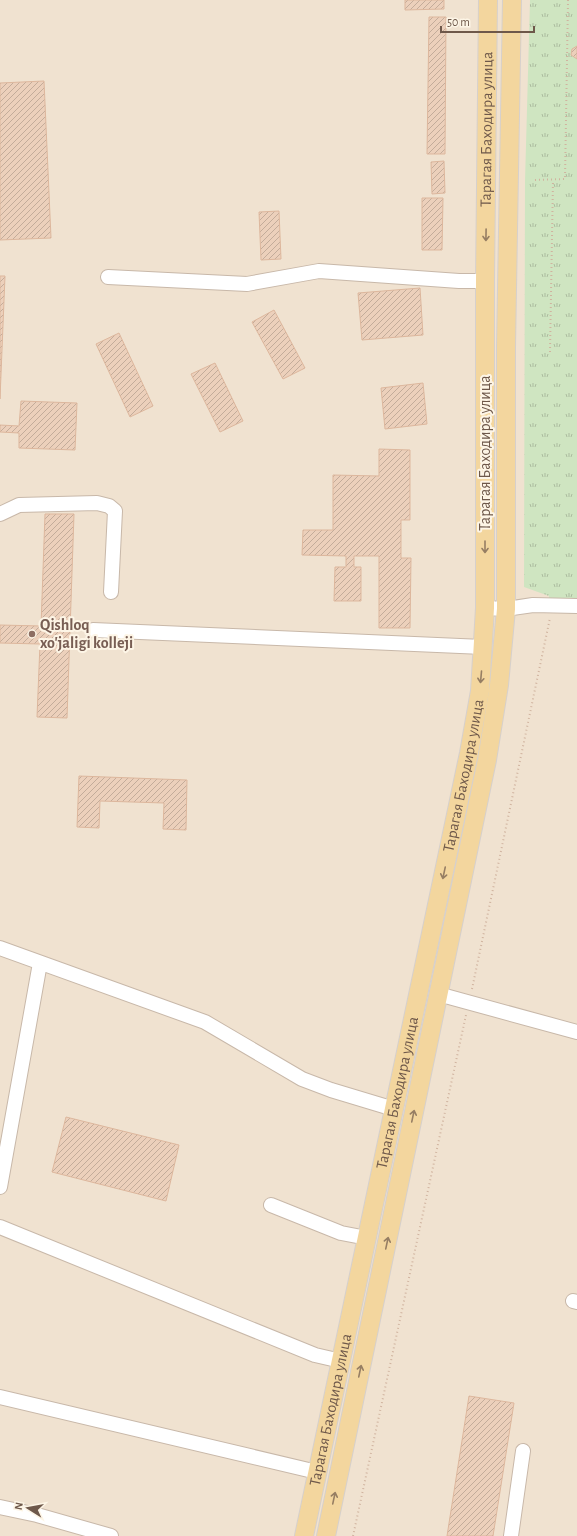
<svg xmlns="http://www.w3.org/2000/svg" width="577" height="1536" viewBox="0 0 577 1536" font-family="'Alegreya Sans',sans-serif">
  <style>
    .residential { fill: #f0e2d0 }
    .park { fill: url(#park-tufts) }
    .building { fill: url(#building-hatch); stroke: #ddb79d }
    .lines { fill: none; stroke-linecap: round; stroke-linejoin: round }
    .minor-casing { stroke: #c8b8a9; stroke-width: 16 }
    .major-casing { stroke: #d6d0cc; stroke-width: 20 }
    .path { stroke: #d0b39f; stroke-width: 2; stroke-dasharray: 1 3; stroke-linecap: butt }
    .minor { stroke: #fff; stroke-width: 14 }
    .major { stroke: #f3d69e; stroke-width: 18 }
    .oneway { stroke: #967e63 }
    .education-dot { fill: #8d6e63; stroke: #fdf5e6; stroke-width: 1.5 }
    .labels { text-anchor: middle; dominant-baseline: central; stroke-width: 4; stroke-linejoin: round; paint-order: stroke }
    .street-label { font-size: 16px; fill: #6e584a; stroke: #fdf5e6 }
    .education-label { font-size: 16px; font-weight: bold; fill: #785e54; stroke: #fdf5e6; text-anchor: start }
  </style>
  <defs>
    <pattern id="park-tufts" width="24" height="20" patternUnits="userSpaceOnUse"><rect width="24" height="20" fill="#cfe5c1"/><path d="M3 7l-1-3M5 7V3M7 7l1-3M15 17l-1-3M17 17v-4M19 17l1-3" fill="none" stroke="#acbc9f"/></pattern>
    <pattern id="building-hatch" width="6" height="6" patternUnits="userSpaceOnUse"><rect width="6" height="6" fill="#ecd0bb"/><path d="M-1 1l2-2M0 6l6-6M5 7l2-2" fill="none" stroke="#c3ac9a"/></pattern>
  </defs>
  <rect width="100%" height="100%" fill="#f9f0e1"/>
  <path class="residential" d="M0,0H577V1536H0Z"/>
  <path class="park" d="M530,0H577V614L548,611L549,596L524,587L525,181Z"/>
  <path class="building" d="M405,0H444V9L405,10Z
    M429,17H446L445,154H427Z
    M577,46V59L571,55L572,49Z
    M44,81L51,238L0,240V83Z
    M444,161L445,193L432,194L431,162Z
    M422,198H443L442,250H422Z
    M279,211L281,259L261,260L259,212Z
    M0,276H5L0,399Z
    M420,288L423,335L362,340L358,293Z
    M274,310L305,368L283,379L252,322Z
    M119,333L153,406L130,417L96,344Z
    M215,363L243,421L220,432L191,374Z
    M423,383L427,424L385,429L381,388Z
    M21,401L77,403L75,450L19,448V433L0,432V425L19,426Z
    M379,449L410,450V520H401V558H411L410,628H379V556H354V567H361V601H334L335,567H346V556L302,555L303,530H333V475L379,476Z
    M45,514H74L67,718L37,717L40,644L0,643V625L41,626Z
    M79,776L187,780L186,830L163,829L164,803L100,801L99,828L77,827Z
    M66,1117L179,1145L166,1201L52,1172Z
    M469,1396L514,1403L493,1536H447Z"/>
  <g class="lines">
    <defs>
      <path id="minor" d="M108,277L247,284L319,271L459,281H485
        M0,514L19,505L97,503L109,506L115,511L111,592
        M485,608L506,609L533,605L577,606
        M93,630L483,647
        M0,948L205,1022L302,1079L331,1090L394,1109
        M438,994L577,1032
        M0,1187L40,963
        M271,1205L341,1233L367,1238
        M0,1227L315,1355L341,1361
        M573,1301L577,1302
        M0,1397L317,1472
        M0,1507L37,1515L111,1536
        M511,1536L523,1451"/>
      <g id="major">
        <path id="s1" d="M304,1536L469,753L480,691L485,608V281L488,0"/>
        <path d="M326,1536L487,760L499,685L506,609V347L512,0"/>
      </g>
    </defs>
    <use href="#minor" class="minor-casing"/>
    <use href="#major" class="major-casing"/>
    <path class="path" d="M535,180L565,179L568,0
      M550,352L553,180
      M472,989L550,618
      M353,1536L466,1015"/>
    <use href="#minor" class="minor"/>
    <use href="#major" class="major"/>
  </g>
  <defs><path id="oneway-shaft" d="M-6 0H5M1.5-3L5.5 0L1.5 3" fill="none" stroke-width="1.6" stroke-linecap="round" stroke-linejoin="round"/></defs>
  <g class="oneway">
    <use href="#oneway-shaft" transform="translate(486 235) rotate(91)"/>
    <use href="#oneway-shaft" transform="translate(485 547) rotate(90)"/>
    <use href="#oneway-shaft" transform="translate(481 677) rotate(95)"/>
    <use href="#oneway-shaft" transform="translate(444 873) rotate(102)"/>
    <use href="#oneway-shaft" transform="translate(413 1116) rotate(-78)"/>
    <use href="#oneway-shaft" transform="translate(387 1243) rotate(-78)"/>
    <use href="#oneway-shaft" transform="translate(360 1371) rotate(-78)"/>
    <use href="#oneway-shaft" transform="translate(334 1498) rotate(-78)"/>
  </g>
  <circle class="education-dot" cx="32" cy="634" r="4"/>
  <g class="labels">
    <g class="street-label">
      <text stroke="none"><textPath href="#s1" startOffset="1425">Тарагая Баходира улица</textPath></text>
      <text transform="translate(485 453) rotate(-90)">Тарагая Баходира улица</text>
      <text stroke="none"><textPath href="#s1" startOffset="777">Тарагая Баходира улица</textPath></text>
      <text stroke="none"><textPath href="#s1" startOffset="453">Тарагая Баходира улица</textPath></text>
      <text stroke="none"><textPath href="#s1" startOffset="129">Тарагая Баходира улица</textPath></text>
    </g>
    <g class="education-label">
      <text x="40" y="625">Qishloq<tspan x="40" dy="18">xo'jaligi kolleji</tspan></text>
    </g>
  </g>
  <g transform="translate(28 1508) rotate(281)" stroke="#fdf5e6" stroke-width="3" paint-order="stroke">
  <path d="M0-3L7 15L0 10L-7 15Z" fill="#6e584a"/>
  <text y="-6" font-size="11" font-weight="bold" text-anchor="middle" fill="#6e584a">N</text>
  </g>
  <path d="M441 26v6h93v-6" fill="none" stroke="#6e584a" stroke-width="2"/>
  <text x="447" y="26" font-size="12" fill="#6e584a" stroke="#fdf5e6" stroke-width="3" paint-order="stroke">50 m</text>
</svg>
